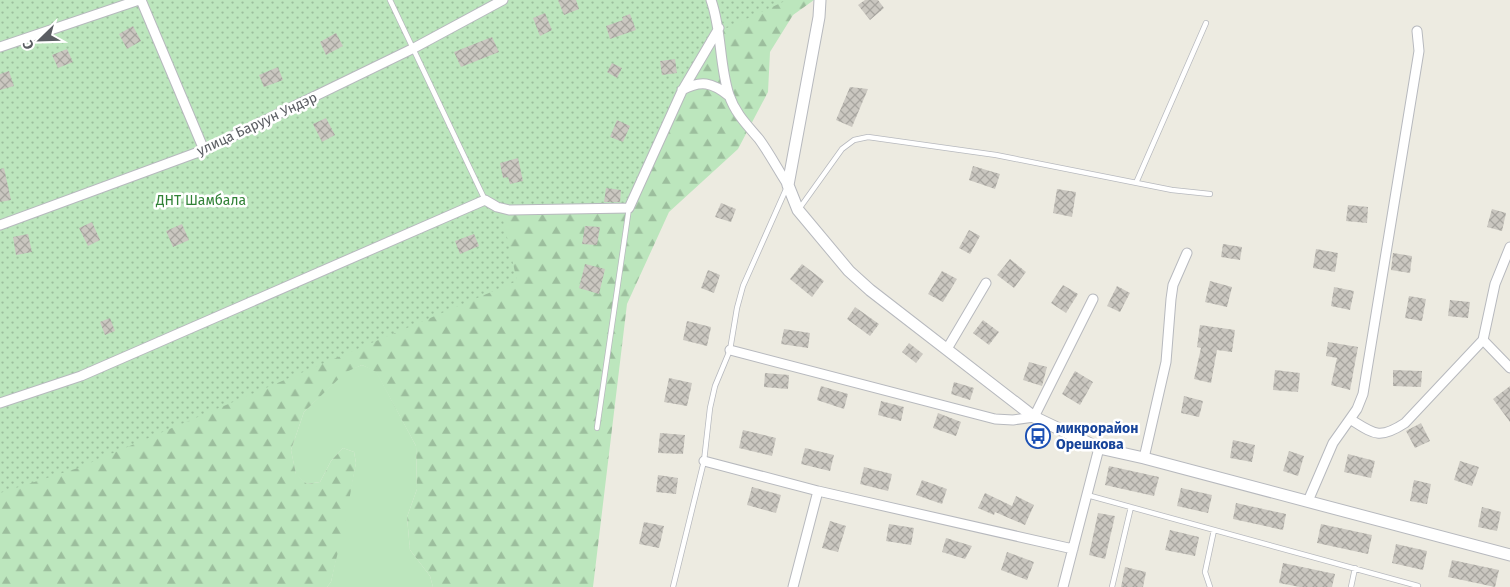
<svg xmlns="http://www.w3.org/2000/svg" width="1510" height="587" viewBox="0 0 1510 587" font-family="'Fira Sans',sans-serif">
  <style>
    .grass { fill: #bce6bd }
    .forest { fill: url(#forest-firs) }
    .park { fill: url(#park-dots) }
    .building { fill: url(#building-cross-hatch) }
    .lines { fill: none; stroke-linecap: round; stroke-linejoin: round }
    .service-casing { stroke: #b7b9be; stroke-width: 6 }
    .minor-casing { stroke: #b7b9be; stroke-width: 11 }
    .tertiary-casing { stroke: #b7b9be; stroke-width: 13 }
    .service { stroke: #fff; stroke-width: 4.5 }
    .minor { stroke: #fff; stroke-width: 9 }
    .tertiary { stroke: #fff; stroke-width: 11 }
    .labels { text-anchor: middle; dominant-baseline: central; stroke-width: 5; stroke-linejoin: round; paint-order: stroke }
    .street-label { font-size: 14px; fill: #5a5d62; stroke: #fff }
    .park-label { font-size: 14px; fill: #318237; stroke: #fff }
    .transit-label { font-size: 14px; font-weight: bold; fill: #164399; stroke: #fff; text-anchor: start }
  </style>
  <defs>
    <pattern id="forest-firs" width="22" height="20" patternUnits="userSpaceOnUse" patternTransform="scale(1.25)"><rect width="22" height="20" fill="#bce6bd"/><path d="M5 1l3.5 6h-7zM16 11l3.5 6h-7z" fill="#9cbe9d"/></pattern>
    <pattern id="park-dots" width="8" height="8" patternUnits="userSpaceOnUse" patternTransform="scale(1.25)"><rect width="8" height="8" fill="#bce6bd"/><path d="M2 2h.1M6 6h.1" fill="none" stroke="#9cbe9d" stroke-width="1.8" stroke-linecap="round"/></pattern>
    <pattern id="building-cross-hatch" width="8" height="8" patternUnits="userSpaceOnUse" patternTransform="scale(1.25)"><rect width="8" height="8" fill="#cac7c0"/><path d="M0 0l8 8M0 8l8-8" fill="none" stroke="#a7a59f"/></pattern>
  </defs>
  <rect width="100%" height="100%" fill="#edebe1"/>
  <path class="grass" d="M362,365L376,371L416,446L417,489L407,517L410,550L430,576L433,587H327L331,582L356,463L354,452L343,448L331,461L320,482L307,484L296,475L291,450L304,412L346,371Z"/>
  <path class="forest" d="M0,0H814L793,15L770,52L768,92L738,149L669,212L627,304L593,587H433L430,576L410,550L407,517L417,489L416,446L376,372L362,365L346,372L304,412L291,450L296,474L307,484L320,482L331,461L343,448L354,452L356,463L346,517L331,582L327,587H0Z"/>
  <path class="park" d="M0,0H787L714,34L628,212L502,215L517,281L78,468L0,493Z"/>
  <path class="building" d="M558,0H576L579,9L564,15Z
    M865,0H878L884,8L870,20L858,5Z
    M545,13L552,30L540,36L533,18Z
    M630,14L636,30L610,39L606,26L623,20L622,17Z
    M133,26L141,41L127,49L119,34Z
    M336,33L343,46L326,55L320,42Z
    M492,37L499,52L461,67L454,52Z
    M67,49L73,62L58,68L52,55Z
    M675,59L677,73L662,75L660,61Z
    M612,63L622,68L617,78L607,72Z
    M278,67L283,80L264,87L259,75Z
    M9,71L14,86L0,90V74Z
    M850,87L868,89L852,127L836,120Z
    M326,118L335,135L322,142L313,124Z
    M617,120L630,126L623,142L610,137Z
    M518,158L523,181L510,184L508,177L503,178L500,163Z
    M973,166L1000,174L995,189L969,180Z
    M4,168L11,200L0,202V169Z
    M606,188L621,190L620,202H604Z
    M1057,189L1076,192L1072,217L1053,213Z
    M721,203L736,209L731,222L715,217Z
    M1348,205L1368,207L1367,223L1346,221Z
    M1492,209L1506,213L1502,231L1487,227Z
    M92,222L100,240L88,246L79,228Z
    M182,224L189,240L173,247L166,231Z
    M585,226L600,227L597,245L582,244Z
    M969,230L980,236L970,254L959,248Z
    M28,234L32,252L16,255L13,237Z
    M474,234L479,246L460,254L455,241Z
    M1223,244L1242,247L1240,260L1221,257Z
    M1316,249L1338,253L1335,272L1313,268Z
    M1393,253L1412,256L1410,273L1391,270Z
    M1010,259L1026,272L1014,288L997,275Z
    M585,264L605,269L599,294L579,288Z
    M802,264L824,281L812,297L790,279Z
    M708,270L720,275L714,293L701,288Z
    M942,271L957,279L943,302L928,294Z
    M1210,281L1232,287L1227,307L1205,302Z
    M1063,285L1078,294L1066,313L1051,303Z
    M1117,286L1130,293L1120,312L1107,306Z
    M1334,287L1354,291L1350,310L1331,306Z
    M1409,296L1426,299L1422,321L1405,318Z
    M1450,300L1470,302L1468,318L1448,316Z
    M855,307L879,324L870,336L847,319Z
    M110,318L115,331L105,335L100,322Z
    M983,320L999,332L989,345L973,333Z
    M687,321L711,327L707,346L683,340Z
    M1200,325L1235,330L1232,352L1217,350L1211,383L1194,379L1201,348L1197,347Z
    M784,329L810,333L808,348L781,344Z
    M1328,342L1358,347L1350,390L1331,385L1337,358L1326,356Z
    M909,343L923,354L916,363L902,352Z
    M1029,362L1047,367L1042,386L1023,380Z
    M1275,370L1300,373L1298,392L1273,390Z
    M1393,370L1422,371L1421,387L1393,386Z
    M1075,371L1093,382L1080,405L1062,394Z
    M765,373L789,375L788,389L764,387Z
    M669,378L692,383L687,406L664,402Z
    M954,382L974,388L970,400L951,394Z
    M821,386L848,394L844,409L817,400Z
    M1510,386V422L1493,399Z
    M1184,396L1203,401L1199,417L1181,413Z
    M881,401L904,407L901,421L878,415Z
    M938,413L961,422L956,436L933,428Z
    M1421,423L1430,441L1415,448L1406,431Z
    M743,430L776,438L772,456L739,448Z
    M660,433L685,435L683,454L658,453Z
    M1233,440L1255,445L1252,462L1230,458Z
    M805,448L834,455L830,471L801,464Z
    M1289,451L1304,456L1298,476L1283,471Z
    M1348,454L1375,461L1371,478L1344,472Z
    M1460,461L1479,467L1472,486L1454,480Z
    M1109,466L1159,477L1154,496L1105,485Z
    M864,467L892,474L888,491L860,484Z
    M658,475L678,478L676,494L656,492Z
    M922,480L947,489L942,504L916,495Z
    M1414,480L1431,484L1427,504L1410,501Z
    M752,487L781,495L776,513L747,505Z
    M1181,488L1212,495L1208,513L1177,506Z
    M985,493L1012,506L1016,496L1034,505L1025,525L995,512L994,515L978,508Z
    M1236,503L1286,514L1283,530L1233,519Z
    M1482,507L1501,512L1497,531L1478,527Z
    M1098,513L1115,516L1105,559L1089,555Z
    M830,521L846,526L838,552L822,548Z
    M644,522L664,526L659,548L639,544Z
    M889,524L914,528L911,545L886,541Z
    M1321,524L1372,535L1368,554L1317,543Z
    M1170,530L1199,537L1195,556L1165,550Z
    M946,538L972,546L965,559L942,552Z
    M1396,544L1427,551L1423,570L1392,563Z
    M1007,552L1034,562L1027,580L1001,570Z
    M1452,560L1499,570L1495,587L1448,577Z
    M1283,563L1335,574L1332,587H1300L1279,583Z
    M1125,567L1146,572L1143,587H1121Z"/>
  <g class="lines">
    <defs>
      <path id="service" d="M390,0L485,200
        M1136,183L1206,23
        M799,209L842,149L854,140L868,137L996,155L1172,190L1210,194
        M597,428L629,208
        M1087,495L1418,586
        M673,587L704,461L710,408L715,386L730,350L737,308L743,286L787,187
        M1112,587L1131,507
        M1210,587L1205,572L1214,530
        M1351,587L1355,568"/>
      <path id="minor" d="M141,0L204,150
        M711,0C722,31 719,64 729,95C735,113 747,125 759,139C770,154 778,170 788,185
        M1417,31L1419,51L1363,394L1357,409L1350,419C1374,434 1379,440 1405,423L1483,340L1510,368
        M0,47L139,0
        M682,90C701,80 712,82 729,96
        M0,225L204,150L414,48L503,0
        M1483,340L1495,284L1510,247
        M947,349L986,283
        M730,350L995,419L1013,420L1034,417L1093,299
        M0,403L81,376L485,200L497,207L509,210L629,208L682,91L719,28
        M1144,458L1166,362L1171,299L1173,285L1187,253
        M704,461L818,491
        M1308,501L1333,443L1350,419
        M793,587L818,491L1073,549
        M1063,587L1099,448"/>
      <path id="tertiary" d="M820,0L819,17L788,185L798,210L849,271L870,290L1034,417L1099,448L1144,458L1510,555"/>
    </defs>
    <use href="#service" class="service-casing"/>
    <use href="#minor" class="minor-casing"/>
    <use href="#tertiary" class="tertiary-casing"/>
    <use href="#service" class="service"/>
    <use href="#minor" class="minor"/>
    <use href="#tertiary" class="tertiary"/>
  </g>
  <defs>
    <symbol id="bus-ring" viewBox="-11 -11 22 22"><circle r="9.5" fill="#fff" stroke="#1a4fb4" stroke-width="1.5"/><path d="M-5-6H5V4H4V6H2V4H-2V6H-4V4H-5ZM-3.5-4V0h7V-4ZM-3.5 1.2v1.5H-2V1.2ZM2 1.2v1.5H3.5V1.2Z" fill="#1a4fb4"/></symbol>
  </defs>
  <g fill-rule="evenodd">
    <use href="#bus-ring" x="1024" y="422" width="28" height="28"/>
  </g>
  <g class="labels">
    <g class="street-label">
      <text transform="translate(257 124) rotate(-25)">улица Баруун Ундэр</text>
    </g>
    <g class="park-label">
      <text x="201" y="200">ДНТ Шамбала</text>
    </g>
    <g class="transit-label">
      <text x="1056" y="428">микрорайон<tspan x="1056" dy="16">Орешкова</tspan></text>
    </g>
  </g>
  <g transform="translate(40 40) rotate(247)" stroke="#ffffff" stroke-width="4" paint-order="stroke">
  <path d="M0-4L9 19L0 12L-9 19Z" fill="#5a5d62"/>
  <text y="-8" font-size="14" font-weight="bold" text-anchor="middle" fill="#5a5d62">С</text>
  </g>
</svg>
